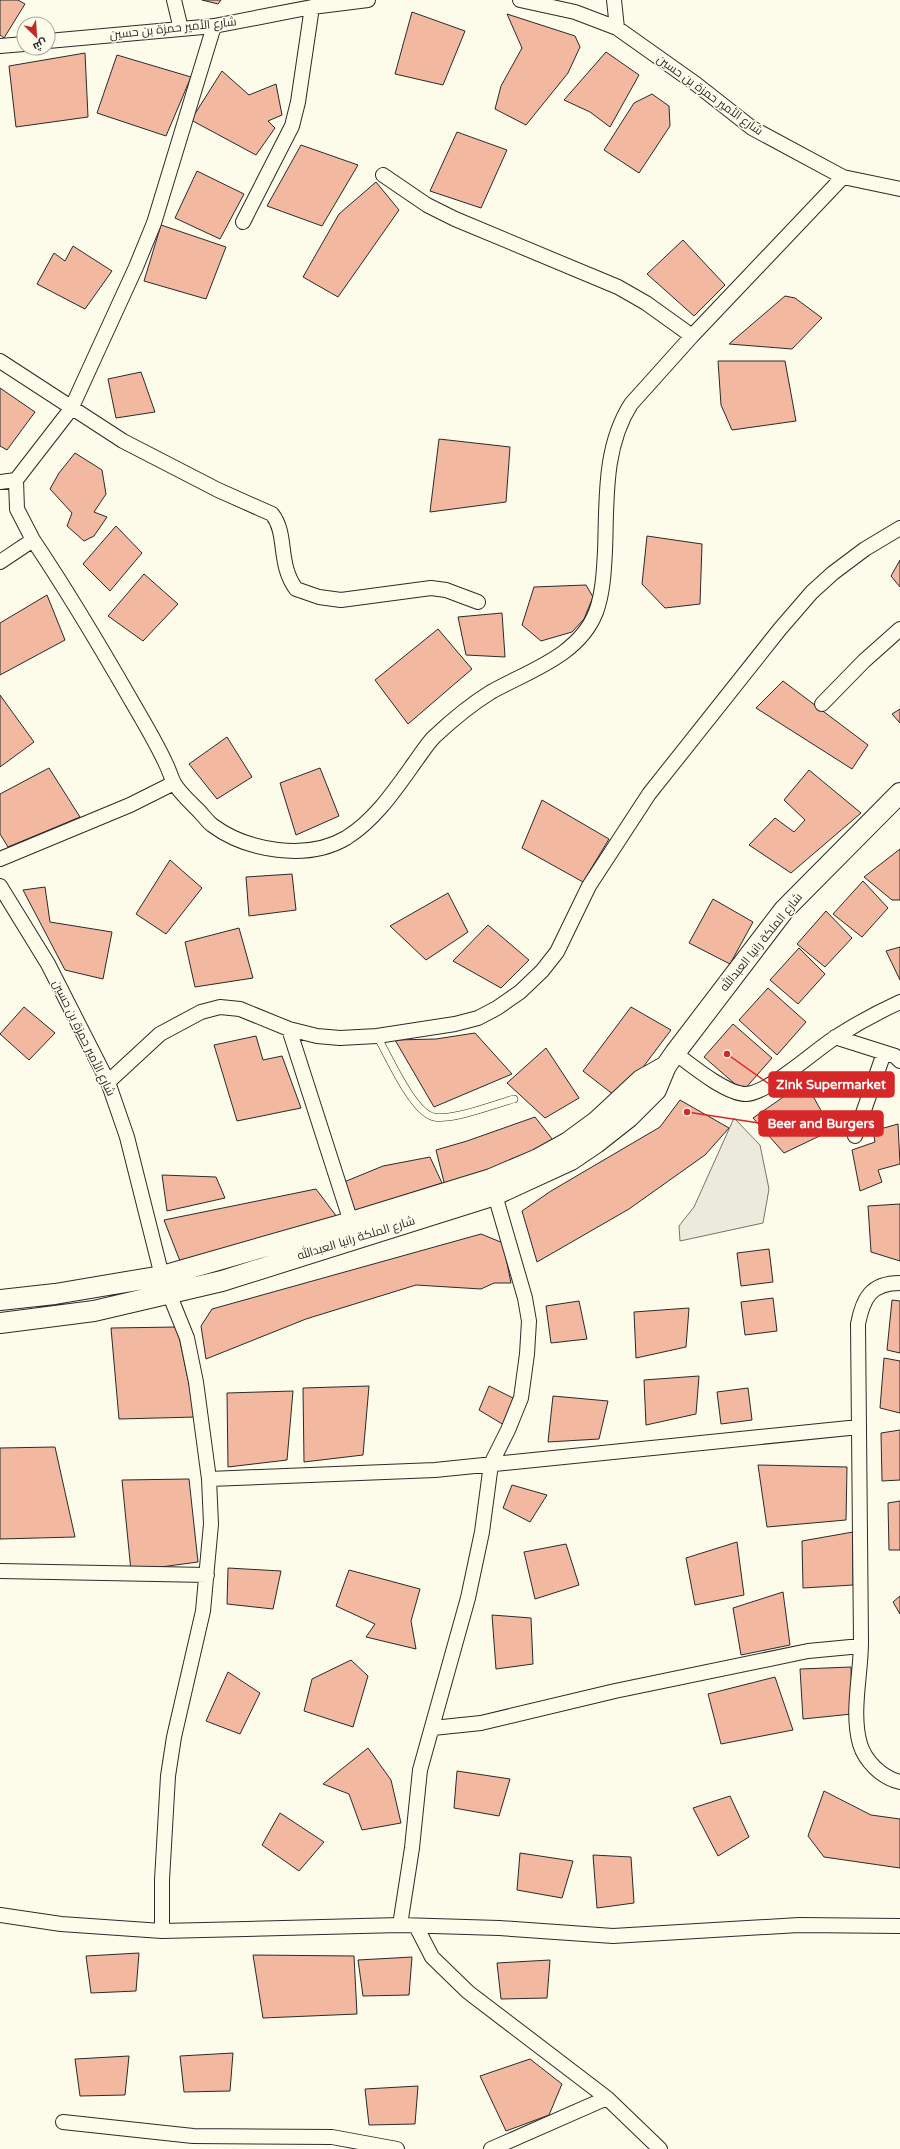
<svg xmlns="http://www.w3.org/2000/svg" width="900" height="2149" viewBox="0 0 900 2149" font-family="'Varela Round',Cairo,sans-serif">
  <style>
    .parking { fill: #eceadb; stroke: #74746e }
    .building { fill: #f2b8a0; stroke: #2b2b2b }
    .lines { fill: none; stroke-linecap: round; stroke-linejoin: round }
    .lane-casing { stroke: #2b2b2b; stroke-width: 8 }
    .street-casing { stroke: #2b2b2b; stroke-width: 16 }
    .secondary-casing { stroke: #2b2b2b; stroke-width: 22 }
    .lane { stroke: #fdfbea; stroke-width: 7 }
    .street { stroke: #fdfbea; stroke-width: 14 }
    .secondary { stroke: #fdfbea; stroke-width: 20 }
    .labels { text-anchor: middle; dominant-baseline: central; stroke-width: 3; stroke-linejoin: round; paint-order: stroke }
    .street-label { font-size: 12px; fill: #2b2b2b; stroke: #fdfbea }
    .leader { fill: none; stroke: #d62828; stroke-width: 1.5 }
    .callout-dot { fill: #d62828; stroke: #fdfbea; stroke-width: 1.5 }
    .callout { fill: #d62828; stroke: #d62828; stroke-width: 1.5 }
    .callout-label { font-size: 13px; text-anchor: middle; font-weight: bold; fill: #fff }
  </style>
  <rect width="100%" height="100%" fill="#fdfbea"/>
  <path class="parking" d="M734,1118L760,1145L769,1189L763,1223L680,1241L679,1226L694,1207Z"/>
  <path class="building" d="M0,0H18L25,4L4,38L0,35Z
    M202,0H221L218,4Z
    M412,12L465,31L443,85L395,74Z
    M507,14L575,36L580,47L568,73L526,125L495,109L501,86L522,48Z
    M606,52L639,75L610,127L590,112L564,100Z
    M85,53L88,117L16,127L9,66Z
    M117,55L191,77L166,136L97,113Z
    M222,71L249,95L276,84L282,115L268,121L275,128L256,155L191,120Z
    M652,94L669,106L670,126L639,173L604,150L634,103Z
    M457,132L507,150L481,208L430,191Z
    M301,145L358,165L322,226L267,206Z
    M197,171L244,194L220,239L175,218Z
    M376,182L399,210L338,297L303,277L339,214Z
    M161,225L226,247L206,299L144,281Z
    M683,240L725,285L694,316L647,274Z
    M73,246L112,271L85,309L37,284L54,253L65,261Z
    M785,296L795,298L822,318L792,349L729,344Z
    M718,361H785L796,421L732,430L721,405Z
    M141,372L155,412L116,418L108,379Z
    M0,388L35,412L7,450L0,446Z
    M439,439L510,447L506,502L430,512Z
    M75,453L102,470L106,494L94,512L107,517L94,536L84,541L67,526L72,513L50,489L59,473Z
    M116,526L142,553L110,591L83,564Z
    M647,536L702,544L700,604L665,608L642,584Z
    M900,560V587L891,576Z
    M144,574L178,604L143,641L108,616Z
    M586,585L593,597L584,619L572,632L541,641L522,625L534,587Z
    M47,595L65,640L0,675V623Z
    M502,613L505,657L466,655L458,617Z
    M438,629L472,669L408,724L375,680Z
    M783,681L868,745L852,769L756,708Z
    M0,695L34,742L0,767Z
    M900,709V723L892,714Z
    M227,737L252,777L217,799L189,764Z
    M49,768L80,817L8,847L0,834V794Z
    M320,768L339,816L296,835L280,783Z
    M809,770L861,813L791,873L749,845L775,818L794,832L805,820L784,800Z
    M542,800L609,839L583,882L522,848Z
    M900,849V900H892L864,877Z
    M170,860L202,888L166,934L136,914Z
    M292,874L296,910L249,916L246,877Z
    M863,881L888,908L862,937L833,914Z
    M45,887L50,922L112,932L103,979L65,970L23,890Z
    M448,893L468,932L426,960L390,926Z
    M713,899L753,922L730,964L689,943Z
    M826,911L852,938L825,967L797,944Z
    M488,925L529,960L501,988L453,961Z
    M239,928L253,978L195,987L185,942Z
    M900,947V980L886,951Z
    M799,948L825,974L798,1004L770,980Z
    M768,988L806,1022L777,1055L739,1020Z
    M24,1007L55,1033L29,1060L0,1034Z
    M631,1007L671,1030L619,1099L583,1071Z
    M733,1024L772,1058L743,1091L704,1057Z
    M475,1033L512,1074L434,1107L395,1040L436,1039Z
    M256,1036L263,1060L282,1056L301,1108L237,1121L214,1045Z
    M546,1048L579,1098L545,1118L507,1083Z
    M805,1082L832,1130L784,1153L753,1118Z
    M680,1100L729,1128L705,1155L629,1209L537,1262L522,1211L551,1191L660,1127Z
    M535,1117L556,1144L445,1186L436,1150L467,1141Z
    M898,1124L900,1164L878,1170L882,1182L860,1191L852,1150L875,1142L873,1131Z
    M430,1157L442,1183L352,1212L344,1182L383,1166Z
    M162,1175L216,1177L225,1198L167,1211Z
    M316,1189L337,1217L180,1261L164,1220Z
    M900,1204V1261L871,1252L868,1206Z
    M481,1234L503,1243L511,1283H494L481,1289L416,1285L306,1319L206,1359L201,1326L212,1309Z
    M769,1249L773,1282L741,1286L737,1253Z
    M773,1298L777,1331L745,1335L741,1302Z
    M892,1300L900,1301V1353L887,1350Z
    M579,1301L587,1339L551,1343L546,1306Z
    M689,1308L686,1347L636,1358L634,1312Z
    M177,1327L196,1417L119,1419L111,1328Z
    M884,1358L900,1361V1413L880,1408Z
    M699,1376L696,1414L646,1425L644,1380Z
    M369,1386L363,1455L304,1462L303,1388Z
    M489,1386L513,1398L504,1425L479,1410Z
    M748,1388L752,1420L721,1424L717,1392Z
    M293,1391L287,1460L228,1467L227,1393Z
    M553,1396L608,1401L599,1439L548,1442Z
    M900,1430V1480L882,1481L881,1433Z
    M55,1447L75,1537L0,1539V1448Z
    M758,1465L847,1467L846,1520L767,1527Z
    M189,1479L198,1562L131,1571L122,1480Z
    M512,1485L547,1495L530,1522L503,1508Z
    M900,1501V1550H889L888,1503Z
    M853,1532V1585L803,1588L802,1541Z
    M737,1542L744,1595L695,1605L686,1558Z
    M566,1544L579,1585L535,1599L524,1552Z
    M228,1568L281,1571L273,1609L227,1604Z
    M349,1570L420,1589L411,1621L416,1649L366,1637L375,1624L336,1606Z
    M783,1592L790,1645L741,1655L733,1608Z
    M900,1596V1614L893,1602Z
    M492,1615L531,1618L533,1664L496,1669Z
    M351,1660L368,1676L353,1727L304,1711L312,1679Z
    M851,1667L852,1714L803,1719L800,1669Z
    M228,1672L260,1693L240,1734L206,1721Z
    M775,1677L793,1730L721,1744L708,1694Z
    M368,1748L391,1780L401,1823L362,1830L349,1794L323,1784Z
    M457,1771L510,1779L499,1816L454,1808Z
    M824,1791L871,1815L900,1819V1868L824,1857L808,1836Z
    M730,1796L749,1837L718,1856L693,1808Z
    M280,1813L324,1842L299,1871L262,1845Z
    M520,1853L573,1861L562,1898L517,1890Z
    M593,1855L631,1857L634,1903L597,1908Z
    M139,1953L136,1991L91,1993L86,1956Z
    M253,1955L354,1956L357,2014L263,2018Z
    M412,1957L409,1995L363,1996L358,1960Z
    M550,1960L547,1998L501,1999L497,1963Z
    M233,2053L230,2091L184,2092L180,2056Z
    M129,2056L125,2095L80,2096L75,2059Z
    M530,2059L562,2084L549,2115L506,2131L480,2076Z
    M418,2086L415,2124L369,2125L365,2089Z"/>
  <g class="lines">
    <defs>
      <path id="lane" d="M377,1036C388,1055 413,1113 434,1117C452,1121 495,1104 514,1099"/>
      <path id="street" d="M174,0L181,29
        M520,0L575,12L617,28L696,84L752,128L843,177L900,189
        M614,0L617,28
        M48,41L214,26L312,7L368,0
        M0,46L24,44
        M383,175L427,205L455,219L618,287L646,303L692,336
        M243,222L292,126L298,102L312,7
        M0,361L123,441L218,490L272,514C288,534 277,563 296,589L319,597L341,600L431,588L446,590L478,602
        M0,482L16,480
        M33,540C68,592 100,646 131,700C143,721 156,742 166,764C169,770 171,777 174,783C180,793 190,802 198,810C203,815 207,821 212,825C247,851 307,861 346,838C375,820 395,790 415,762C421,754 427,744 434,737C451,721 470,705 491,692C528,671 579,656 596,612C603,593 604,570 605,551C607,501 603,448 631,404L692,336L843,177
        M0,562L33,540L17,509L16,480L71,409L136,267L154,223L214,26
        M822,704L864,661L900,629
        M0,859L130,805L174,783
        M0,886L48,964L108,1082L127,1137L162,1276L187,1338L196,1382L209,1479L211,1524L203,1611L174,1737L168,1776L162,1880V1931
        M289,1029L351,1222
        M835,1037L895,1056L900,1061
        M675,1053C691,1065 726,1094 746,1094C769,1093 815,1050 836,1037C856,1024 878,1012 900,1002
        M108,1082L160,1034L201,1012L220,1007L240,1009L289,1029L317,1036L340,1038L377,1036L455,1024L478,1018L497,1008L520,992L542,971L557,952L589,886L649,794L780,629L812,592L833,573L865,549L900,528
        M855,1136L884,1053
        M900,1283C871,1283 863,1298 858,1324C859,1430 860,1536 861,1642C861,1675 851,1712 860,1744C865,1761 882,1778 900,1782
        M209,1479L435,1470L859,1427
        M0,1571L207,1575
        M433,1728L481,1723L615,1691L808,1651L861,1646
        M0,1915L61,1924L162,1931L400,1925L499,1928L613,1936L799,1925L900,1926
        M400,1925L412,1848L420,1770L468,1598L482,1532L491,1464L508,1430L521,1398L527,1354L529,1321L525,1298L495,1195
        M416,1926L432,1957L468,1992L607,2098L660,2149
        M63,2122L193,2136L332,2137L397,2149
        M491,2149L607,2098"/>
      <path id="secondary" d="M0,1300L55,1294L162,1276L351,1222L491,1179L538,1159L567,1143L597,1121L641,1080L666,1066
        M0,1323L94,1311L222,1281L495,1195L571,1160L596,1143L629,1117L656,1090L666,1066L675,1053L784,910L900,793"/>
    </defs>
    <use href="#lane" class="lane-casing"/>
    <use href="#street" class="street-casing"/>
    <use href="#secondary" class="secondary-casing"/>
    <use href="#lane" class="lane"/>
    <use href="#street" class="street"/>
    <use href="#secondary" class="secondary"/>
  </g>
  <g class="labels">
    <g class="street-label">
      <text transform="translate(173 28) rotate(-6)">شارع الأمير حمزة بن حسين</text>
      <text transform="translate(710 95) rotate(36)">شارع الأمير حمزة بن حسين</text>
      <text transform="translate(761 942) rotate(-51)">شارع الملكة رانيا العبدالله</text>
      <text transform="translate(84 1038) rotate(64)">شارع الأمير حمزة بن حسين</text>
      <text transform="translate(356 1238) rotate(-17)">شارع الملكة رانيا العبدالله</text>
    </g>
  </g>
  <path class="leader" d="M727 1054L769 1084M687 1112L759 1123"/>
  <g class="callout-dot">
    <circle cx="727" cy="1054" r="4"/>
    <circle cx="687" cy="1112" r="4"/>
  </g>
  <g class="callout">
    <rect x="769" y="1072" width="125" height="25" rx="4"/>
    <rect x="759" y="1111" width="124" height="25" rx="4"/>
  </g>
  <g class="callout-label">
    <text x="831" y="1089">Zink Supermarket</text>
    <text x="821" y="1128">Beer and Burgers</text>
  </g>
  <g transform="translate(36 36) rotate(155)"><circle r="19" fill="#fdfbea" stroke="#a9a89e"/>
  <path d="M0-3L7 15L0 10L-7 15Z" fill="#c62828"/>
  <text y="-6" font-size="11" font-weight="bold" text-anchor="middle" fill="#2b2b2b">ش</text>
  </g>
</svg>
